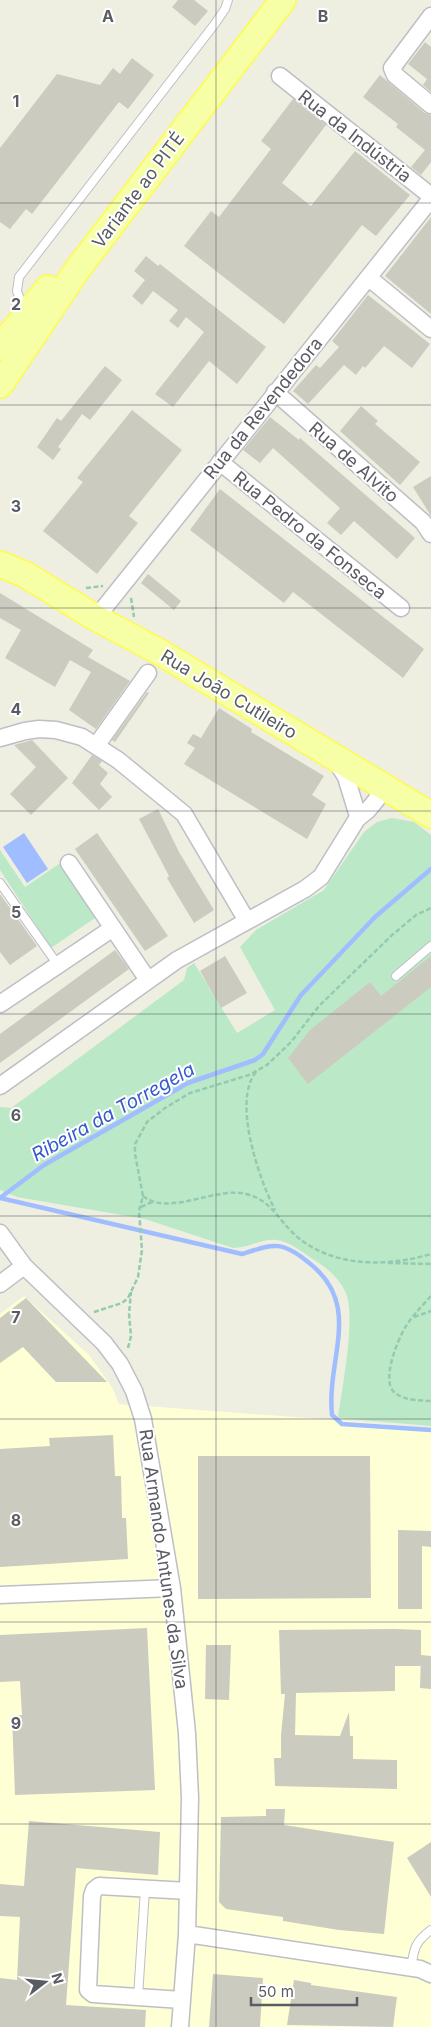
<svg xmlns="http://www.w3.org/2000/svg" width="431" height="2027" viewBox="0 0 431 2027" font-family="Inter,sans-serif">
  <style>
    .commercial { fill: #feffd5 }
    .green { fill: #bbe9c7 }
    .water { fill: #a0bdff }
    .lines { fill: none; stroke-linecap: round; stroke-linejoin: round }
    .stream { stroke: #a0bdff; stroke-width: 4.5 }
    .building { fill: #cccbc0 }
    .lane-casing { stroke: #bebfc6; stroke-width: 10 }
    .street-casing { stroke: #bebfc6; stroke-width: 19 }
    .primary-casing { stroke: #fffc49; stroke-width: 28 }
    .path { stroke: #93cab1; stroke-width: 2.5; stroke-dasharray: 5 2.5; stroke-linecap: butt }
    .lane { stroke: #fff; stroke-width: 8 }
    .street { stroke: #fff; stroke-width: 16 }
    .primary { stroke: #f6ffa5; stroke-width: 25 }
    .grid { fill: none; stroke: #5a5c64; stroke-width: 1; stroke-opacity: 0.55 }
    .labels { text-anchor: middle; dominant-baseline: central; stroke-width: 4; stroke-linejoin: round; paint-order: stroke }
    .street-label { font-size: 18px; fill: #5a5c64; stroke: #fff }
    .water-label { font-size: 19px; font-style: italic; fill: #3759ce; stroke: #fff }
    .grid-label { font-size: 16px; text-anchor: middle; font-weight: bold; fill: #5a5c64; stroke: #fff; stroke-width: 4; stroke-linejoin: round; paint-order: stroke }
  </style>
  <rect width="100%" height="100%" fill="#eeeee1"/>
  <path class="commercial" d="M24,1296L89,1355L112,1387L119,1404L349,1421L431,1429V2027H0V1314Z"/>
  <path class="green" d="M392,818L414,822L431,835V1426L338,1418C342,1388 355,1323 347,1296C341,1279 326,1267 311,1258C301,1251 290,1242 277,1240C262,1238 248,1248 233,1248L145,1219L17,1197L0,1190V1107L11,1108L33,1092L184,980L187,968L194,963L237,1033L275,1010L240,947L256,930L324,890L364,832L377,822Z
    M0,850L25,887L65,860L101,914L51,948L0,870Z"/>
  <path class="water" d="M24,833L48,869L27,883L3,847Z"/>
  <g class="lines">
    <path class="stream" d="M0,1198L242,1254C274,1244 281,1240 308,1262C364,1305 326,1357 332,1415L342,1424L431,1430
      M0,1198L44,1165L188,1083L255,1060L263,1054L301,995L375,917L431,869"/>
  </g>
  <path class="building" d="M178,0H194L208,11L195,26L172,7Z
    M425,42L431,47V92L423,85L427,79L408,64Z
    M132,58L154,75L128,109L119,102L32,214L26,209L10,229L0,222V148L57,74L100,85L113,68L120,74Z
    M380,75L425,113L431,115V162L421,175L411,167L425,150L396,127L398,124L363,97Z
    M293,99L326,125L282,183L311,206L355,151L410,195L376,236L362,225L284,324L184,246L211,211L219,217L271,149L261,141Z
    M431,217V314L385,276Z
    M146,256L158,266L160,264L266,347L237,384L209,361L173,407L155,394L204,332L186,317L178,328L169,321L178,310L153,291L142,305L132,296L145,280L134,271Z
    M368,295L430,344L412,368L384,346L365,368L363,366L356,375L344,365L308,404L293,391L316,365L320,368L339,347L332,341Z
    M105,366L122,380L90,420L82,414L58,447L61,449L53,460L37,447L57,418L61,421Z
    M361,406L378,421L375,424L420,462L400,485L340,431Z
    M132,410L182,450L129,516L138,523L97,574L43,531L83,482L77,478Z
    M270,417L299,440L300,438L415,538L397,559L354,521L341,535L327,523L340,508L273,448L260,463L243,450Z
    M431,476V516L413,487Z
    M220,489L424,649L403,678L293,592L284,603L190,530Z
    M148,574L181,601L174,610L141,583Z
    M0,593L93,650L88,657L130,681L96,729L69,710L91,672L70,660L55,687L5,658L21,630L0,618Z
    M147,692L149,693L115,742L112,740Z
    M219,708L252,729L251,732L324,776L312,795L326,804L307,839L184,764L195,748L187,743L193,734L201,738Z
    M32,740L68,778L31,815L10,794L36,767L14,745Z
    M92,755L102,761L99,765L108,773L100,784L112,797L99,810L72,783Z
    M158,809L179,852L214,910L194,923L167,878L169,876L139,819Z
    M97,833L168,936L145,951L75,849Z
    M0,894L37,946L10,965L0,952Z
    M115,950L129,969L0,1063V1034Z
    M225,956L247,993L221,1008L200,971Z
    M431,956V987L308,1084L288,1058L310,1030L370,982L381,996Z
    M26,1298L107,1382H56L23,1347L0,1363V1318Z
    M113,1435L115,1476H121L122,1518H126L128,1559L0,1567V1449L50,1446L49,1438Z
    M198,1456H370L371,1598L198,1599Z
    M398,1530L431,1531V1547L422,1546V1609H398Z
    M147,1628L155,1790L15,1795L12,1716L22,1715L20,1681L0,1682V1635Z
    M395,1629L421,1630V1666H395V1691L296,1693L295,1735L340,1736L349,1712L350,1736H353V1759L397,1760V1789L275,1786L274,1758H281V1735L285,1694H281L279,1630Z
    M206,1645H231L229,1700L205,1699Z
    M421,1655L431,1656V1689L420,1688Z
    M266,1809H285L284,1825L394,1842L384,1934L339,1930L283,1921V1917L226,1909L219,1902L221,1817L266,1816Z
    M29,1821L160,1832L158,1875L76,1868L66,2005L146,2010L145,2027H0V1978L17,1980L20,1917L0,1916V1884L24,1886Z
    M431,1842V1897L407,1858Z
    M213,1974L263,1978L260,2027H209Z
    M294,1980L311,1983V1985L397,1997L393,2027L287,2025Z"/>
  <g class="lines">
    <defs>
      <path id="lane" d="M24,311L17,291L19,277L214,25L225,9L228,0
        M0,883L58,965
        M396,976L431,946
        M411,1968C414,1948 415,1942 431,1930
        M138,1997L145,1889"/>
      <path id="street" d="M431,16L392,68L395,75L431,105
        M280,76L431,196
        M369,278L431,329
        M275,392L423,522L431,534
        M220,462L401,608
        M96,618L431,199
        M0,738L25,731L39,729L56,730L82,737L118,760L184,814L247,921
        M96,746L148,673
        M335,759L346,777L357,813
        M69,863L148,980
        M0,1004L113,928
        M0,1086L177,960L305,889L321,877L357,819L368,810L377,799L382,786
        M0,1233L24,1266L104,1343L120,1364L134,1391L143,1419L172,1588L187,1733L190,1798L187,1934L180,2027
        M0,1284L24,1266
        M0,1595L172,1588
        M187,1934L420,1969L431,1974
        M182,2000L93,1994L88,1990L92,1896L94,1890L99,1886L188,1891"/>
      <path id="primary" d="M0,347L48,288
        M0,385L77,270L283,0
        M0,564L26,575L96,618L156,650L431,815"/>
    </defs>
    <use href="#lane" class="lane-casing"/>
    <use href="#street" class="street-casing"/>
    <use href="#primary" class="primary-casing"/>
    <path class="path" d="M86,588L103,586
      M131,598L134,617
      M256,1072C232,1101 259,1179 275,1210
      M143,1196C169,1217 216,1186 246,1194C270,1200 276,1216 292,1232C327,1267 385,1268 431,1254
      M141,1207L152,1202
      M388,1263L431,1264
      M431,1296C422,1306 413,1315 406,1326C398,1339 381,1380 394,1392C404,1401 419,1400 431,1401
      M94,1312L122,1303L128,1298L138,1277L142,1250L139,1211L143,1196L135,1154V1144L147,1122L165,1108L190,1093L249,1075L267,1065L291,1042L319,1006L391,936L416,915L431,908
      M414,1317L431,1311
      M128,1348L131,1336L129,1314L131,1292"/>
    <use href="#lane" class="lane"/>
    <use href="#street" class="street"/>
    <use href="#primary" class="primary"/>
  </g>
  <path class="grid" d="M216,0V2027M0,203H431M0,405H431M0,608H431M0,811H431M0,1014H431M0,1216H431M0,1419H431M0,1622H431M0,1824H431"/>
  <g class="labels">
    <g class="street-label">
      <text transform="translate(355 136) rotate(38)">Rua da Indústria</text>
      <text transform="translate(138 190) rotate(-53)">Variante ao PITÉ</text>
      <text transform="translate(263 408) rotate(-51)">Rua da Revendedora</text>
      <text transform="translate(354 462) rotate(41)">Rua de Alvito</text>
      <text transform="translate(310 535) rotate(39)">Rua Pedro da Fonseca</text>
      <text transform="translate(229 694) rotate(31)">Rua João Cutileiro</text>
      <text transform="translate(164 1559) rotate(82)">Rua Armando Antunes da Silva</text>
    </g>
    <g class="water-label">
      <text transform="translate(113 1112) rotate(-29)">Ribeira da Torregela</text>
    </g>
  </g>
  <g class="grid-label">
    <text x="108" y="22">A</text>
    <text x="323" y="22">B</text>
    <text x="16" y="107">1</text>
    <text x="16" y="310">2</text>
    <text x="16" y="512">3</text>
    <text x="16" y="715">4</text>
    <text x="16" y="918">5</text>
    <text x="16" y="1121">6</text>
    <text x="16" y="1323">7</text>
    <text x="16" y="1526">8</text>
    <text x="16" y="1729">9</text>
  </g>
  <g transform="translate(45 1982) rotate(74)" stroke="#ffffff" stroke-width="4" paint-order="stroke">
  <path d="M0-4L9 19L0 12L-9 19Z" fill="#5a5c64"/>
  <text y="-8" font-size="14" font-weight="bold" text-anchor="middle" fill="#5a5c64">N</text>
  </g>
  <path d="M251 1997v8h106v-8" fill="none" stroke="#5a5c64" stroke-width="2.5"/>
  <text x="258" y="1997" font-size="15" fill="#5a5c64" stroke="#ffffff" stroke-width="4" paint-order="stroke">50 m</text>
</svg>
